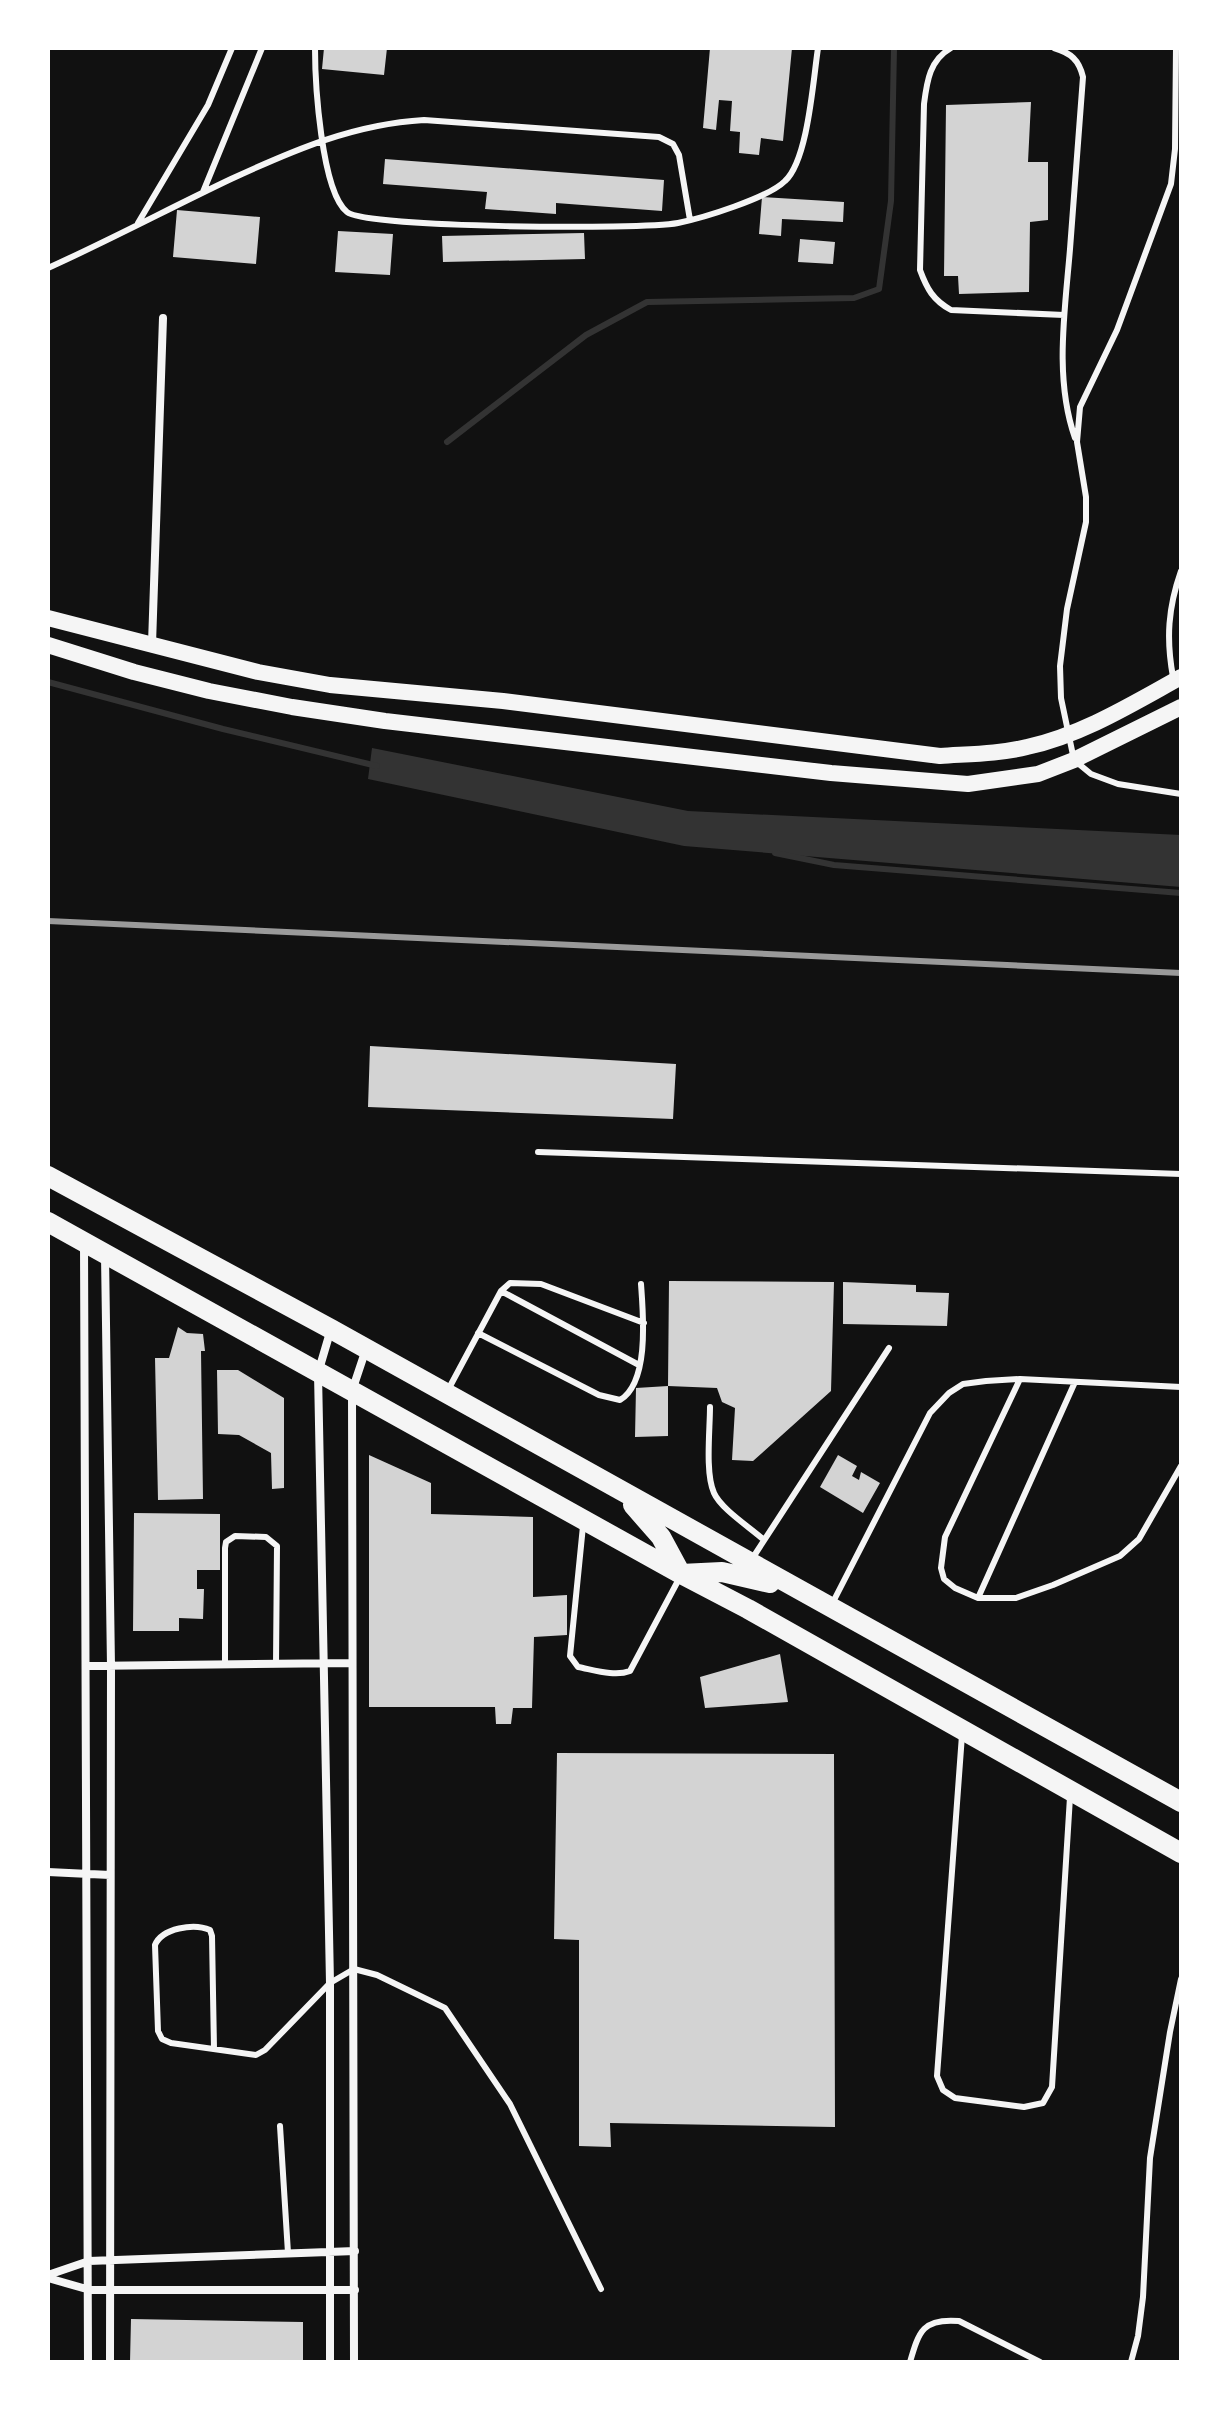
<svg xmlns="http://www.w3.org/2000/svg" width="1229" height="2410" viewBox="0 0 1229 2410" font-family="Jost,sans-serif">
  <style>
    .water { fill: #333 }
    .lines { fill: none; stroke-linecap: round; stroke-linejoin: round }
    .stream { stroke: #333; stroke-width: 6 }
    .building { fill: #d3d3d3 }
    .service { stroke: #f5f5f5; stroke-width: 6 }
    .minor { stroke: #f5f5f5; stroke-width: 8 }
    .secondary { stroke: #f5f5f5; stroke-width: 16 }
    .trunk { stroke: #f5f5f5; stroke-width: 20 }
    .rail { stroke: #9a9a9a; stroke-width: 6 }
  </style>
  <rect width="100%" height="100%" fill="#111"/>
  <path class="water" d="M372,748L688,811L1181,835V887L684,846L368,779Z"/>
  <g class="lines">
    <path class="stream" d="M447,442L586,335L647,302L854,298L879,289L891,201L894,48
      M48,682L223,729L377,766
      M775,853L834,865L1181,893"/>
  </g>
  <path class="building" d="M324,48H387L384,75L322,69Z
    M710,48H792L783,141L761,138L759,155L739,153L740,132L730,131L732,101L719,100L716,130L703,128Z
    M1031,102L1028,162H1048V220L1030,222L1029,292L959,294L958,276H944L946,105Z
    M385,159L664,180L662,211L556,203V214L485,209L487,192L383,184Z
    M762,197L844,202L843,222L782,219L781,236L759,234Z
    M177,210L260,217L256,264L173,257Z
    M338,231L393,234L390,275L335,272Z
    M584,233L585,259L443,262L442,236Z
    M800,239L835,242L833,264L798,262Z
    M370,1046L676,1064L673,1119L368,1107Z
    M669,1281L834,1282L831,1391L753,1461L732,1460L735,1408L722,1402L717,1388L668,1386Z
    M843,1282L916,1285V1292L949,1293L947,1326L843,1324Z
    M178,1327L187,1333L203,1334L205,1351H201L203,1499L158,1500L155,1358H169Z
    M217,1370H238L284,1398V1488L272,1489L271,1453L239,1435L218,1434Z
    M668,1386V1436L635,1437L636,1388Z
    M369,1455L431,1483V1514L533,1517V1597L567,1595V1635L534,1637L532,1708H513L511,1724H496L495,1707H369Z
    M838,1455L857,1466L852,1476L859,1480L861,1472L880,1483L863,1513L820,1487Z
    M134,1513L220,1514V1570H197V1589H204L203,1619L179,1618V1631H133Z
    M780,1654L788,1702L705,1708L700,1677Z
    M557,1753L834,1754L835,2127L610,2123L611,2147L579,2146V1940L554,1939Z
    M131,2319L303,2322V2362H130Z"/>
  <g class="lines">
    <path class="service" d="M315,48C315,81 321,191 347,212C366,228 641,230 678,223C703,218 768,198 785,181C808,160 813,81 818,48
      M951,48C930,60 927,80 924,104L920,270C927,289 933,300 951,310L1064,315
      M1054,48C1071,53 1079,60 1083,77C1079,134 1074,191 1070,249C1065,311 1054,378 1075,438
      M1176,48L1175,149L1171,184L1117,330L1080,407L1077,442L1086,497V522L1067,609L1060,666L1061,698L1074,760L1091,774L1118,784L1181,794
      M203,192L262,48
      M138,223L208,105L232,48
      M48,268C110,240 170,208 231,179C294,150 354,124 424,120L659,137L673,144L679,155L690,220
      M1173,677C1166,639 1168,608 1181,571
      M538,1152L1181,1174
      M501,1291L639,1365
      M478,1333L599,1395L620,1400C650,1382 643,1313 641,1284
      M1020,1379L945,1537L941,1568L944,1579L955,1588L978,1598H1016L1053,1585L1120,1556L1139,1539L1181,1466
      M448,1390L501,1291L510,1283L541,1284L644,1323
      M710,1407C710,1430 705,1473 714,1493C721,1509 751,1528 764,1540
      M583,1526L570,1656L578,1667C594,1670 615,1677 630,1671L680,1577
      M752,1559L889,1348
      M978,1598L1075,1382
      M832,1604L930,1413L949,1393L963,1384L986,1381L1020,1379L1181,1387
      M225,1665V1548L226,1542L235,1536L266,1537L277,1546L276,1664
      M962,1735L937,2076L943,2090L955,2098L1024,2107L1043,2103L1052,2087L1070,1797
      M214,2049L212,1936L210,1930C194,1923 162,1928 155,1945L158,2031L162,2039L171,2043L256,2055L265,2050L330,1983L354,1969L377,1975L445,2008L510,2104L601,2289
      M280,2126L288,2253
      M910,2362C919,2331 923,2318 959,2321L1040,2362
      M1131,2362L1138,2336L1143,2297L1150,2158L1170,2032L1181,1979"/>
    <path class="minor" d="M152,644L163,318
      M84,1242L88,2362
      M105,1255L111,1666L110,2362
      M86,1666L352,1663
      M48,1872L110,1875
      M48,2275L89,2261L355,2251
      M48,2278L90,2290H355
      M330,2362V1983L318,1373L331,1329
      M354,2362L352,1391L366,1349"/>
    <path class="secondary" d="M48,618L258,672L330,685L503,701L940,756C969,754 999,754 1027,747C1082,735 1132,704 1181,677
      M48,645L134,672L209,691L292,707L385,721L831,773L968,784L1038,774L1074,760L1181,707"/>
    <path class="trunk" d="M48,1176L331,1329L1181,1802
      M48,1222L681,1574L748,1609L1181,1853
      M633,1505L661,1537L681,1574L722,1572L770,1583"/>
    <path class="rail" d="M48,921L1181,973"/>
  </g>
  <rect width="1229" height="2410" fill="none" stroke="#ffffff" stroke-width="100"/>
</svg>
